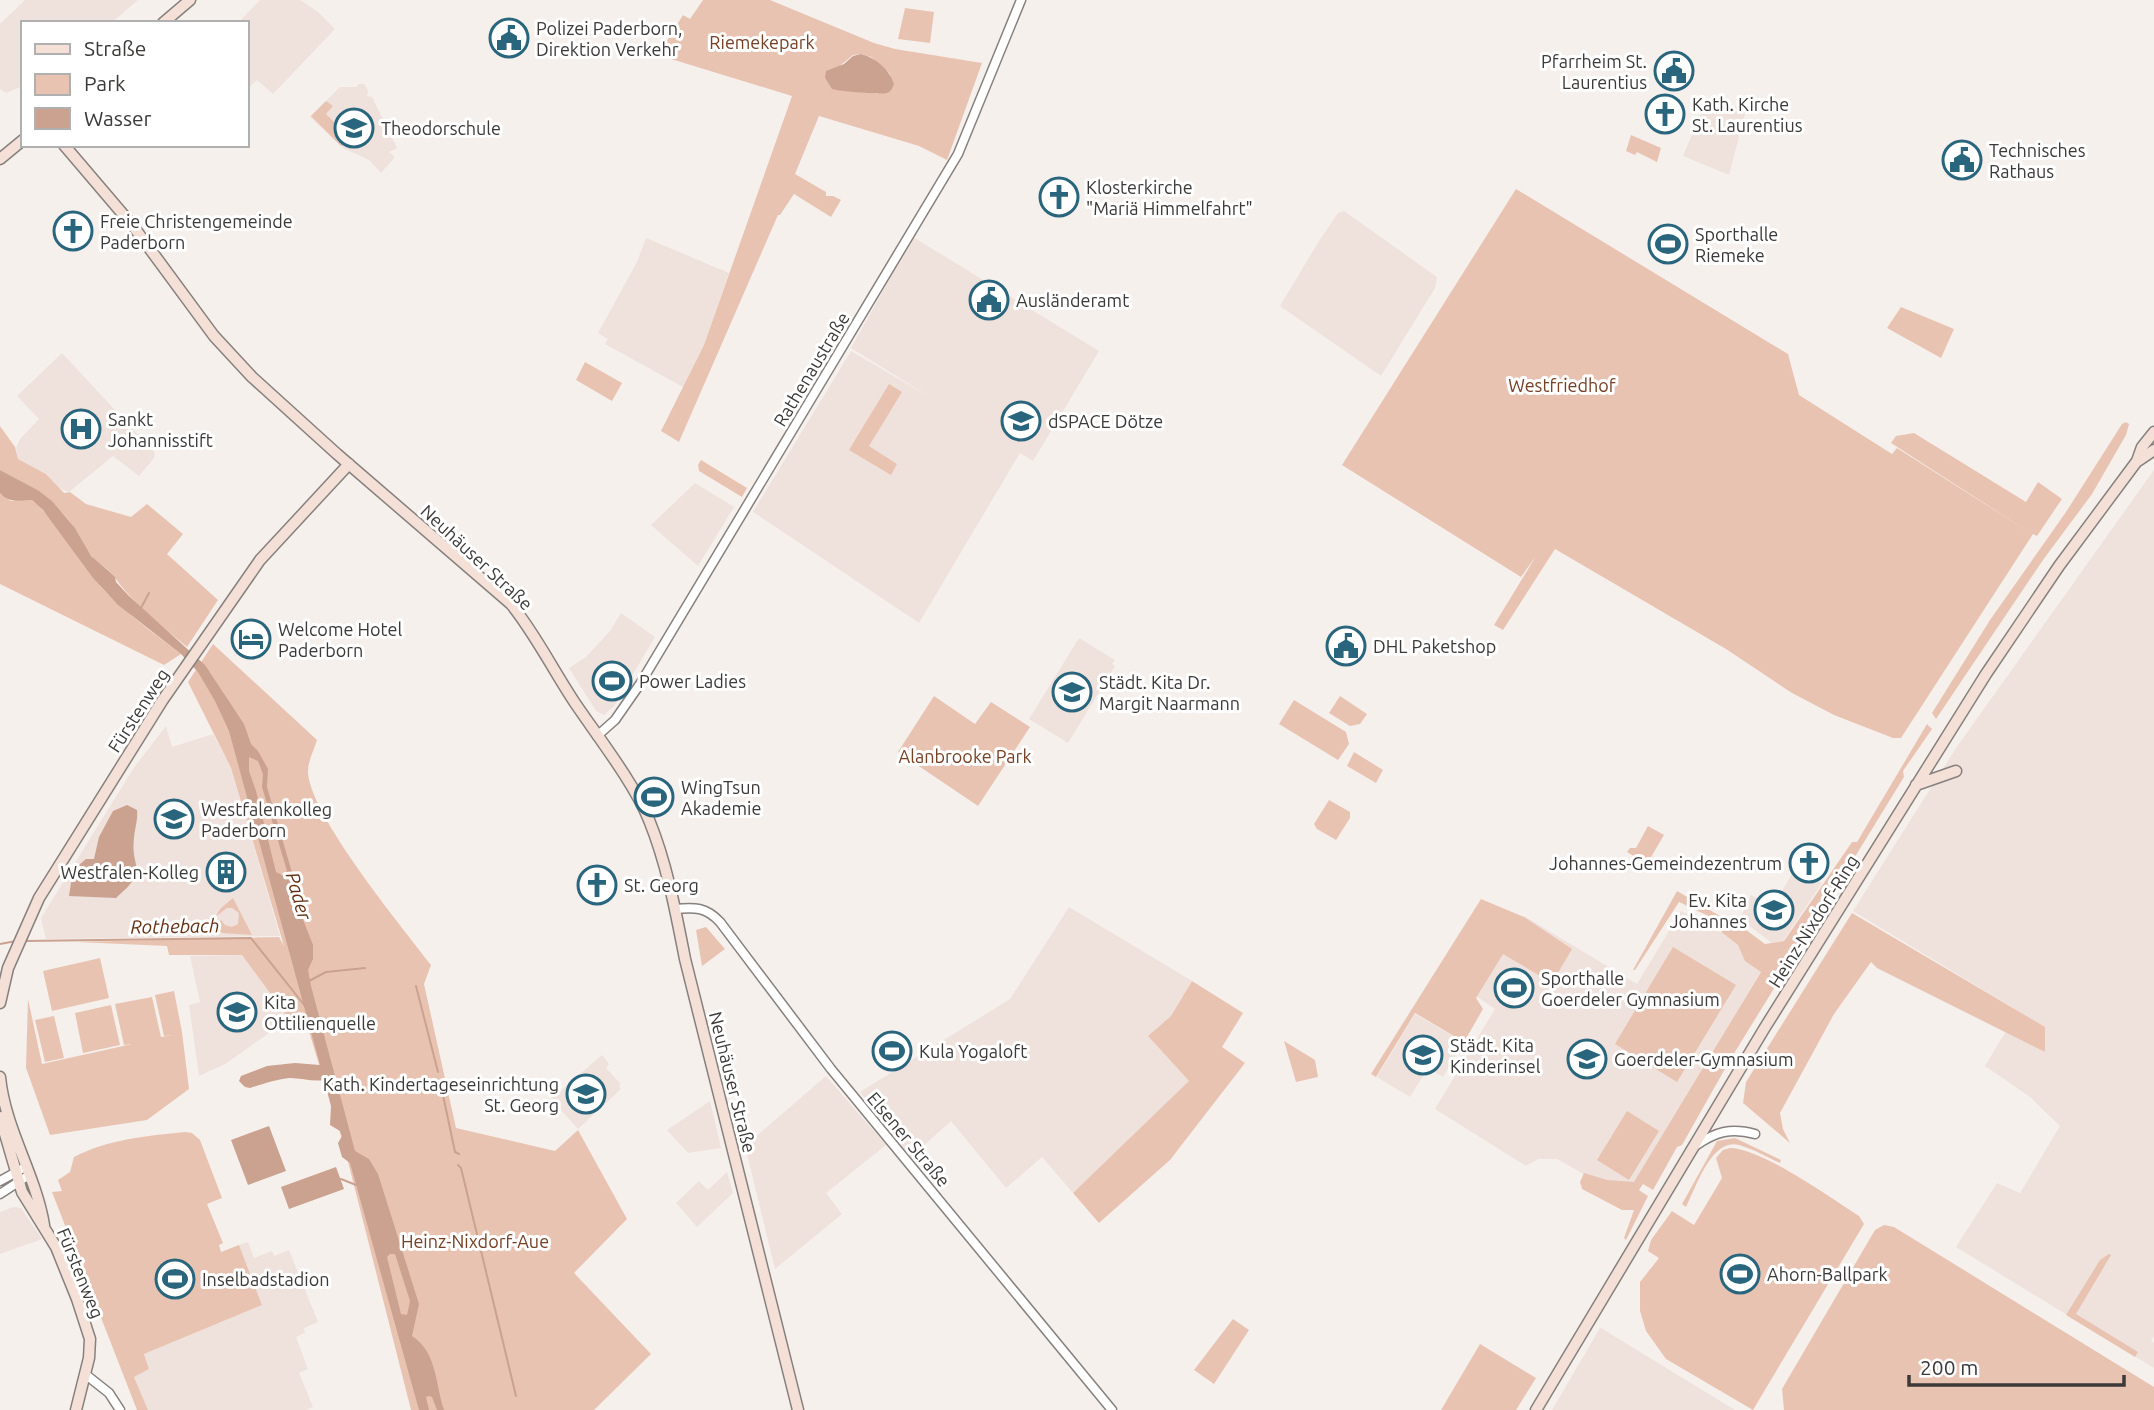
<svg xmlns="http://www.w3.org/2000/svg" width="2154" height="1410" viewBox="0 0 2154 1410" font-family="Ubuntu,sans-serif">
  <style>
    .built { fill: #efe1db }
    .green { fill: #e9c3b2; fill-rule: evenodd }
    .water { fill: #cba18f; fill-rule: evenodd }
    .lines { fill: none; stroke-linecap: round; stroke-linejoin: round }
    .stream { stroke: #cba18f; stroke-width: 2 }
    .tertiary-casing { stroke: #86817e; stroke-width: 11 }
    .secondary-casing { stroke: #86817e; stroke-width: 13 }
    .tertiary { stroke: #fff; stroke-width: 8 }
    .secondary { stroke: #f4e0d6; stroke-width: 10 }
    .labels { text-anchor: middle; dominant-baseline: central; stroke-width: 6; stroke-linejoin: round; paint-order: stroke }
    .poi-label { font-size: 18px; fill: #3c3a39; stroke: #fff; text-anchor: start }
    .park-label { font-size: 18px; fill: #774025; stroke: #fff }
    .street-label { font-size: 18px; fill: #3c3a39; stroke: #fff }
    .water-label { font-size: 19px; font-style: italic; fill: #632e12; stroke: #fff }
  </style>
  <rect width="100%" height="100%" fill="#f6f0ed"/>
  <path class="built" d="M25,0H138L111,23H23V86L6,93L0,89V24Z
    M260,0H300L317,11L335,29L273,94L257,80L247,89V23H238Z
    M359,84H364L368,90L367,96L372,97L397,148L389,152L395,157L381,173L369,160L343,148L310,117L340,87H356Z
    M1707,99L1746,110L1729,175L1683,156Z
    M1344,211L1437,277L1435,288L1381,376L1280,306L1319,241L1338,213Z
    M913,237L1099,351L1033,461L1020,453L919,623L753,512L851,351L935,400L851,348Z
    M646,238L729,273L704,345L683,387L605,344L608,339L598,333L637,262Z
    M62,353L155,453L154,458L139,476L113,456L69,492L58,488L46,474L18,459L16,448L20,439L39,419L17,396Z
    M2154,470V1336L2151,1341L2154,1343V1368L1956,1247L1997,1183L2020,1193L2060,1126L2030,1097L1985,1066L2018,1011L1853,911L1956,748Z
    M695,483L734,507L698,566L651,525Z
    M621,613L655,637L614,706L604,715L596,711L569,668L586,657L610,631Z
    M1079,638L1115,660L1112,664L1115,666L1068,743L1029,719Z
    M166,726L172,747L213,734L231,768L280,936L46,939L41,918L133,769Z
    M1796,867L1822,883L1783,941L1772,943L1740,919L1751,895L1763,902L1771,888L1774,890L1773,893L1779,896Z
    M1069,907L1192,981L1171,1016L1148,1036L1189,1081L1124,1146L1073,1193L1042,1157L1006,1188L951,1121L911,1157L860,1092L1010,999Z
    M1681,911L1720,932L1765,964L1627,1199L1557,1159H1538L1526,1166L1435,1109L1495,1009L1476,996L1524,916L1637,984Z
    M242,955L289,1019L225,1064L199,1076L189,1005L200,1002L190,956Z
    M1415,1014L1463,1042L1443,1077L1428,1068L1410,1097L1377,1077Z
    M602,1055L609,1064L606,1068L621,1084L619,1086L621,1089L578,1129L551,1099Z
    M826,1076L886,1145L826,1193L842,1214L775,1269L745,1146Z
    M710,1101L721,1148L688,1153L667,1130Z
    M727,1172L733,1193L697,1227L676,1203L699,1181L708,1190Z
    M13,1207L21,1208L42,1239L0,1254V1212Z
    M248,1242L254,1258L272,1251L274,1256L289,1250L318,1322L304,1328L305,1333L296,1337L308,1369L299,1373L313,1407L306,1410H148L134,1377L149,1369L144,1354L262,1305L239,1245Z
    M1600,1328H1601L1735,1410H1552Z"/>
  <path class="green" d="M703,0H770L874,43L895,49L982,63L947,160L919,146L819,116L795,174L826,192V196H833L841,200L831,217L794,194L780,215H778L679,442L661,431L704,345L792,96L658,55L683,15L690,19ZM861,54L871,57L890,74L878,94L833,89L825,78L853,55Z
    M905,8L934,12L930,43L898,39Z
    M326,101L333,106L326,114L342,130L345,128L352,135L341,146L311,116Z
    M1631,135L1661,148L1657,162L1637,152L1635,155L1626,151Z
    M1516,189L1788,354L1799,395L1892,454L1897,448L2032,534L1891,443L1896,436L1914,433L2026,502L2038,482L2062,499L2037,536L2033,534L1901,738H1893L1834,715L1792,693L1726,649L1555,549L1503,630L1494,625L1536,556L1521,577L1342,465Z
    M1901,307L1954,329L1941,358L1887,328Z
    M585,362L622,383L612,401L576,380Z
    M889,384L902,392L869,446L897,464L891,475L849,450Z
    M2126,422L2129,424L2126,435L2092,494L2043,560L1936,719L1932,713L1990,620L2066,512L2122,424Z
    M0,426L15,447L18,459L46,474L64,493L70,492L86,504L131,517L147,504L183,534L167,554L218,600L187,647C161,625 132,603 113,575C109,569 99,564 93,558C85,550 82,539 76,530C57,502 29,486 0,470Z
    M701,460L747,488L742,497L699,471L698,465Z
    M0,493L11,501L32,500C57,521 72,551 92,576C116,607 150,630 181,654L164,665L0,584Z
    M213,644L317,740C314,750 308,761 308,771C308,813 402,927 431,965L424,984L456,1128L555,1151L578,1130L627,1219L574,1273L651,1354L594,1410H411L344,1146L303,1012L289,1019L242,955H169L167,946L76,942L279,937L284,946L231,768L188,682Z
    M934,696L975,724L991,702L1030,727L978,806L898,752Z
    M1340,696L1367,714L1360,724L1350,726L1329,713Z
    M1294,700L1346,732L1349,744L1338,760L1279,724Z
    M1927,724L1932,729L1903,771L1904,777L1730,1060L1682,1145L1677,1147L1653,1190L1643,1184L1639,1190L1648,1196L1626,1240L1624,1238L1634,1210H1622L1582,1189L1580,1182L1584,1173L1607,1180L1634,1182L1761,972L1745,961L1738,945L1721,932L1734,921L1765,944L1784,941L1852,842H1857Z
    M1354,752L1383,770L1376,783L1347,766Z
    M1329,800L1350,812V818L1336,840L1317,829L1314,824Z
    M1648,826L1664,835L1647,864L1627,852L1630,848H1636Z
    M1677,891L1727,920L1723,923L1679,902L1635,970H1633Z
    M233,898L252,935L222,933L214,926L221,920L225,925L232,927L238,924L239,913L232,908H227L215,917L221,908Z
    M1481,899L1524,917L1572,949L1552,983L1503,954L1476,998L1483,1009L1464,1042L1415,1013L1376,1077L1371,1074Z
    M1852,913L2045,1027V1052L1877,968L1871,962L1834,1014L1780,1113L1783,1129L1790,1143L1743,1103L1746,1082Z
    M706,927L725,949L702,966L696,930Z
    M1673,947L1736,985L1677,1082L1615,1044Z
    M100,958L109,998L52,1011L43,971Z
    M1192,981L1243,1013L1222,1047L1245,1063L1170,1160L1099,1223L1073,1193L1189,1081L1148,1036L1171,1016Z
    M174,991L182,1032L189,1089L147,1120L50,1135L26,1068L28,999L42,1064L132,1044L124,1045L115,1004L152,997L161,1037L172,1035L164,1036L155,995Z
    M111,1005L120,1045L83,1053L75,1013Z
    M54,1016L64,1058L45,1062L35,1020Z
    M1284,1041L1315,1060L1318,1077L1296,1082Z
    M1627,1111L1659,1131L1629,1180L1597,1160Z
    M185,1132L192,1133L200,1140L222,1198L207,1204L223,1243L219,1245L221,1252L239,1245L262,1305L144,1354L149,1369L134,1377L148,1410H137L52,1192L62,1191L58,1180L70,1172L74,1157C109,1139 146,1136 185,1132Z
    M1735,1138L1781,1160L1780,1163C1767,1157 1753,1149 1739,1145C1712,1137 1696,1187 1686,1207L1682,1204L1717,1141Z
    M1730,1148C1761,1148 1831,1198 1859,1216L1864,1224L1753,1410L1666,1359L1646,1331L1640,1311V1282L1659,1258L1648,1251L1651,1240L1672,1211L1694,1225L1722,1178L1716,1158L1723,1150Z
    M1884,1225L1894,1227L2154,1387V1410H1784L1782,1389L1875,1230Z
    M2109,1254L2111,1255L2076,1314L2138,1352L2135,1357L2066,1315L2100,1260Z
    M1233,1319L1249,1330L1214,1384L1194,1370Z
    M1480,1344L1536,1378L1516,1410H1441Z"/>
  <path class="water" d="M861,54C876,58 889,69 894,84C892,88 892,91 887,93C882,95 838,91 832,89L825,78L826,71L844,64L853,56Z
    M0,470L39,491L52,501L75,528L91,556L110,572L115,577L116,582L129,596L205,665L244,724L251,744L258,751L268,769L267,787L298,893L302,917L313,945V959L308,970L311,986L355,1151L369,1159L378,1174L419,1304L412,1336C437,1352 435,1383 444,1410H437L432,1397L429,1396L426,1397L429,1410H419L350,1163L342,1157L338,1143L342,1136L340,1131L330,1125L331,1106L324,1080C313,1082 302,1078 290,1078C277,1079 263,1084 250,1088L245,1087L239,1081L241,1076L267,1066L295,1063L320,1065L229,731L215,701L198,672L181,654L118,605L93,578L43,510L32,500C19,501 9,503 0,493ZM249,757L258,761L263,774L262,787L287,871L282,875L276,872L256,791L249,771ZM390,1254H395L410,1301L407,1315L401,1314L387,1257Z
    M127,805L137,810C138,820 135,827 134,838C130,871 151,868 116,898L69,896L73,870L86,859H94L99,837L113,811Z
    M269,1126L286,1171L248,1185L231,1140Z
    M336,1167L344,1189L289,1209L281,1187Z"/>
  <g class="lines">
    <path class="stream" d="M141,608L149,593
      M276,812L294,806
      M25,941L251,938L305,1006
      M0,944L16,941
      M309,981L326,972L365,968
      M416,986L438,1072
      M440,1081L455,1152L459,1154
      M458,1165L461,1168L516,1396
      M341,1179L356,1185"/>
    <defs>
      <path id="tertiary" d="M597,736L615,720L640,684L958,154L1021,0
        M675,909C695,907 706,907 720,922L831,1069L1112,1410
        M1695,1146C1715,1132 1731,1127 1755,1134
        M0,1181L27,1166
        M0,1194L29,1175
        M85,1374L109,1393L120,1410"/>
      <path id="secondary" d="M163,23L190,0
        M64,145L133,226L214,336L252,377L337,454L511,604C536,635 553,670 575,703C598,737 634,783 649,820C667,864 676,913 685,959L798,1410
        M0,159L23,140
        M2138,461L2154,450
        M1916,785L1956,771
        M0,1003L8,968L39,898L162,701L260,560L349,464
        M0,1077C5,1129 36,1175 44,1225
        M0,1117L22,1192L56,1247L77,1299L90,1339L89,1358L76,1410
        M1536,1410L1764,1029L1986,674L2059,566L2137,461L2142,447L2154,432"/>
    </defs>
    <use href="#tertiary" class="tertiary-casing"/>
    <use href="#secondary" class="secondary-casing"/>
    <use href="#tertiary" class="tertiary"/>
    <use href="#secondary" class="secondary"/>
  </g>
  <defs>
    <symbol id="civic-ring" viewBox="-11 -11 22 22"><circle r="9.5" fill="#fff" stroke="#29667d" stroke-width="1.5"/><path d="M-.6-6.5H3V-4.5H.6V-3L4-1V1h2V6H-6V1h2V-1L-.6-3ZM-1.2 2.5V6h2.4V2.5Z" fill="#29667d"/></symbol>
    <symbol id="church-ring" viewBox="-11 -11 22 22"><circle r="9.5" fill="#fff" stroke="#29667d" stroke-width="1.5"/><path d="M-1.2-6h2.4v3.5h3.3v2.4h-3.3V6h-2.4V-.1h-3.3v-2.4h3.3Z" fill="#29667d"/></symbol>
    <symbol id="school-ring" viewBox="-11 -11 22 22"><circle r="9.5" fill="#fff" stroke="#29667d" stroke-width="1.5"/><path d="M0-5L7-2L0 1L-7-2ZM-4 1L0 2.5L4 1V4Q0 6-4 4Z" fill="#29667d"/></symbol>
    <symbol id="stadium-ring" viewBox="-11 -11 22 22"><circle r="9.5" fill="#fff" stroke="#29667d" stroke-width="1.5"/><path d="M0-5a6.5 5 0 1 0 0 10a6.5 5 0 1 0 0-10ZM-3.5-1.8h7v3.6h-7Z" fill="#29667d"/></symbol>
    <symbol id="hospital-ring" viewBox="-11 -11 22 22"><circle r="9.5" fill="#fff" stroke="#29667d" stroke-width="1.5"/><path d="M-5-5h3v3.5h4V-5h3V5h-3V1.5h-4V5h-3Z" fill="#29667d"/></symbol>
    <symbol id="hotel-ring" viewBox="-11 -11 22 22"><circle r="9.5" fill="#fff" stroke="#29667d" stroke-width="1.5"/><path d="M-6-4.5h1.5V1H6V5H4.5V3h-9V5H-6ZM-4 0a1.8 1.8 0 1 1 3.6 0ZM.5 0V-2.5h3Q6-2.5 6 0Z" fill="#29667d"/></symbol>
    <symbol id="university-ring" viewBox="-11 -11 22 22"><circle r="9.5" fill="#fff" stroke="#29667d" stroke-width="1.5"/><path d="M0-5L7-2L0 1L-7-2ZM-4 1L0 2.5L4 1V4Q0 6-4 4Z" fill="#29667d"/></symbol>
    <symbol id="building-ring" viewBox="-11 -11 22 22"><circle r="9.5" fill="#fff" stroke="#29667d" stroke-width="1.5"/><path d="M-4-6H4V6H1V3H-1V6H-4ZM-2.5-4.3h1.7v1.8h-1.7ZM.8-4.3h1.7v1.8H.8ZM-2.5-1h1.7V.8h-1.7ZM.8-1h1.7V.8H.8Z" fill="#29667d"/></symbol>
  </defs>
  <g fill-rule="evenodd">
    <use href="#civic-ring" x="487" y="16" width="44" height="44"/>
    <use href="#civic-ring" x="1652" y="49" width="44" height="44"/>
    <use href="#church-ring" x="1643" y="92" width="44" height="44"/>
    <use href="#school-ring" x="332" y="106" width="44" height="44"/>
    <use href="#civic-ring" x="1940" y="138" width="44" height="44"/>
    <use href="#church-ring" x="1037" y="175" width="44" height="44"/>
    <use href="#church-ring" x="51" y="209" width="44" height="44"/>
    <use href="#stadium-ring" x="1646" y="222" width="44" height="44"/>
    <use href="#civic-ring" x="967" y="278" width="44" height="44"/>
    <use href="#school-ring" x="999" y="399" width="44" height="44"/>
    <use href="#hospital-ring" x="59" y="407" width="44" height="44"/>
    <use href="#hotel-ring" x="229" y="617" width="44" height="44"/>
    <use href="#civic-ring" x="1324" y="624" width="44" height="44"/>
    <use href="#stadium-ring" x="590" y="659" width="44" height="44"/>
    <use href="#school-ring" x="1050" y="670" width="44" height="44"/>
    <use href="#stadium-ring" x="632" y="775" width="44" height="44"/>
    <use href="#university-ring" x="152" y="797" width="44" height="44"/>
    <use href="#church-ring" x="1787" y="841" width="44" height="44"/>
    <use href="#building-ring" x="204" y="850" width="44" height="44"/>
    <use href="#church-ring" x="575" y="863" width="44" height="44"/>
    <use href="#school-ring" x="1752" y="888" width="44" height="44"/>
    <use href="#stadium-ring" x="1492" y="966" width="44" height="44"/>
    <use href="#school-ring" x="215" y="990" width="44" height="44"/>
    <use href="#stadium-ring" x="870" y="1029" width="44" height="44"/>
    <use href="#school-ring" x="1401" y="1033" width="44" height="44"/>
    <use href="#school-ring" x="1565" y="1037" width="44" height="44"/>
    <use href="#school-ring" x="564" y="1072" width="44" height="44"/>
    <use href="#stadium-ring" x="1718" y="1252" width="44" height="44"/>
    <use href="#stadium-ring" x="153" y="1257" width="44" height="44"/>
  </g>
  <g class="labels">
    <g class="poi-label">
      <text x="536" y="28">Polizei Paderborn,<tspan x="536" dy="21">Direktion Verkehr</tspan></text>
      <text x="1647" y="61" text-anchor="end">Pfarrheim St.<tspan x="1647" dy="21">Laurentius</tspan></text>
      <text x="1692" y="104">Kath. Kirche<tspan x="1692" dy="21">St. Laurentius</tspan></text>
      <text x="381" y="128">Theodorschule</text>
      <text x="1989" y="150">Technisches<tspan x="1989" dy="21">Rathaus</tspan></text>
      <text x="1086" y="187">Klosterkirche<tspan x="1086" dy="21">"Mariä Himmelfahrt"</tspan></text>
      <text x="100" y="221">Freie Christengemeinde<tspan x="100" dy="21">Paderborn</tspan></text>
      <text x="1695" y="234">Sporthalle<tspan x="1695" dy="21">Riemeke</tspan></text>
      <text x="1016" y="300">Ausländeramt</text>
      <text x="108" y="419">Sankt<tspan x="108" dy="21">Johannisstift</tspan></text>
      <text x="1048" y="421">dSPACE Dötze</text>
      <text x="278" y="629">Welcome Hotel<tspan x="278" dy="21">Paderborn</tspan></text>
      <text x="1373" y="646">DHL Paketshop</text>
      <text x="639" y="681">Power Ladies</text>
      <text x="1099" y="682">Städt. Kita Dr.<tspan x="1099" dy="21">Margit Naarmann</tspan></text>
      <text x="681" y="787">WingTsun<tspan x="681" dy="21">Akademie</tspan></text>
      <text x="201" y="809">Westfalenkolleg<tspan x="201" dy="21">Paderborn</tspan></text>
      <text x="1782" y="863" text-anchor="end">Johannes-Gemeindezentrum</text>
      <text x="199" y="872" text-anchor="end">Westfalen-Kolleg</text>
      <text x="624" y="885">St. Georg</text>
      <text x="1747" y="900" text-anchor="end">Ev. Kita<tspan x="1747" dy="21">Johannes</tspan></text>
      <text x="1541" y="978">Sporthalle<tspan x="1541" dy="21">Goerdeler Gymnasium</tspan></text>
      <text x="264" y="1002">Kita<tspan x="264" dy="21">Ottilienquelle</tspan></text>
      <text x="1450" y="1045">Städt. Kita<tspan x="1450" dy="21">Kinderinsel</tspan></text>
      <text x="919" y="1051">Kula Yogaloft</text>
      <text x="1614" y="1059">Goerdeler-Gymnasium</text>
      <text x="559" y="1084" text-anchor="end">Kath. Kindertageseinrichtung<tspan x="559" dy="21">St. Georg</tspan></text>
      <text x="1767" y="1274">Ahorn-Ballpark</text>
      <text x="202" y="1279">Inselbadstadion</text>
    </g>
    <g class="park-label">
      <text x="762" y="42">Riemekepark</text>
      <text x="1562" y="385">Westfriedhof</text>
      <text x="965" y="756">Alanbrooke Park</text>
      <text x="475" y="1241">Heinz-Nixdorf-Aue</text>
    </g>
    <g class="street-label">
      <text transform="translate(811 369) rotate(-59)">Rathenaustraße</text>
      <text transform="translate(477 557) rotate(43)">Neuhäuser Straße</text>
      <text transform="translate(138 710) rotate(-57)">Fürstenweg</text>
      <text transform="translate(1813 921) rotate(-58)">Heinz-Nixdorf-Ring</text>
      <text transform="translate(733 1082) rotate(76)">Neuhäuser Straße</text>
      <text transform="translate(909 1139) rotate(50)">Elsener Straße</text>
      <text transform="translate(81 1273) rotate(68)">Fürstenweg</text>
    </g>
    <g class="water-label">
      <text transform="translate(299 896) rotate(74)">Pader</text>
      <text transform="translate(175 926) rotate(-1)">Rothebach</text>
    </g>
  </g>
  <rect x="21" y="21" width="228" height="126" fill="#ffffff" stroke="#b1b0b0" stroke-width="2"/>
  <rect x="35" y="44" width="35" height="10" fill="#f4e0d6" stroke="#b1b0b0" stroke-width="2"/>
  <text x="84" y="56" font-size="21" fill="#3c3a39">Straße</text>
  <rect x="35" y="74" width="35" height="21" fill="#e9c3b2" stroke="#b1b0b0" stroke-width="2"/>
  <text x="84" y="91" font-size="21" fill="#3c3a39">Park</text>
  <rect x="35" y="108" width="35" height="21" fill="#cba18f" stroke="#b1b0b0" stroke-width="2"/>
  <text x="84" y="126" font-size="21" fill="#3c3a39">Wasser</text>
  <path d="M1909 1375v10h215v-10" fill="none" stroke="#3c3a39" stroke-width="3.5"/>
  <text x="1920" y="1375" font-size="21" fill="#3c3a39" stroke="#ffffff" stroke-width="5" paint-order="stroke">200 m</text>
</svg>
